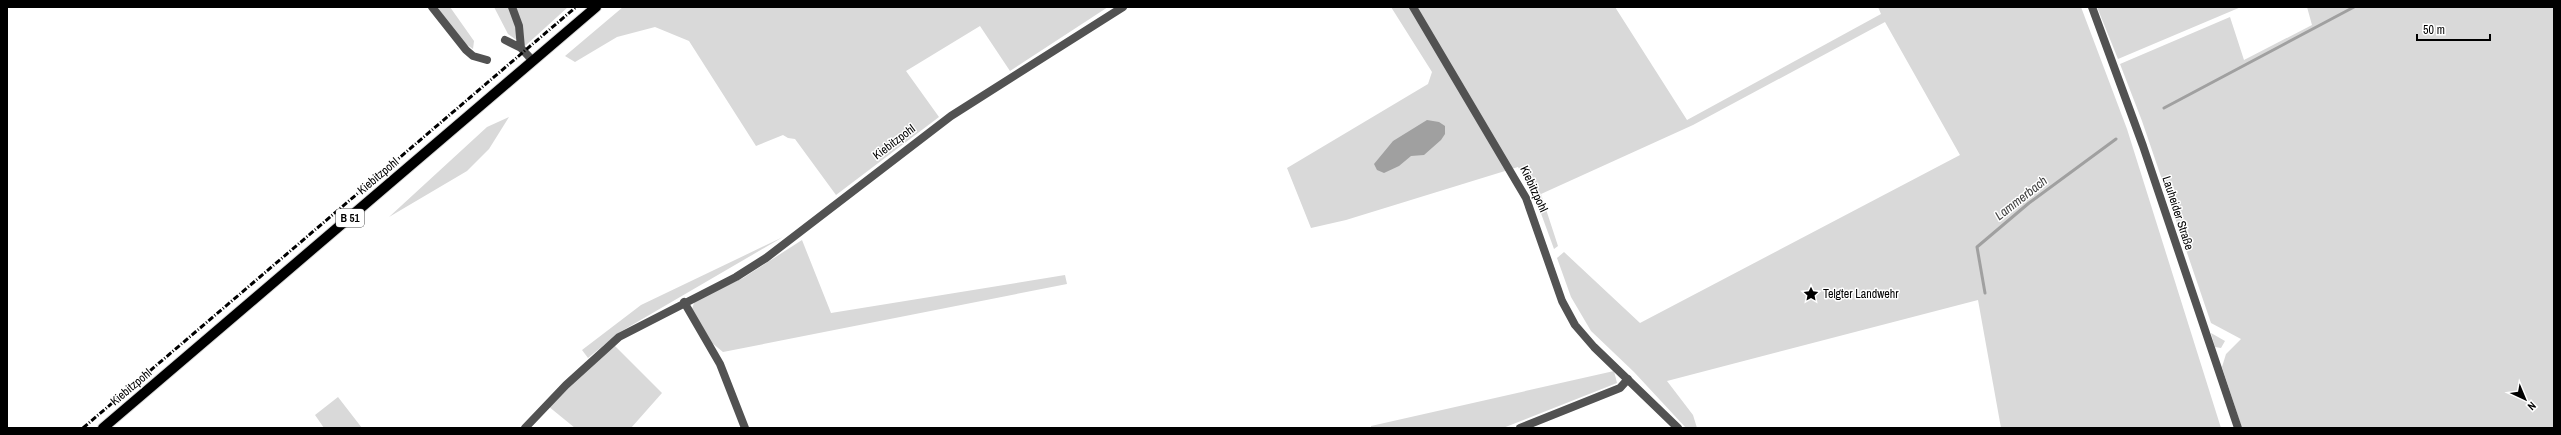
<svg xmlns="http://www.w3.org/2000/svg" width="2561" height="435" viewBox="0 0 2561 435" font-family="'Archivo Narrow',sans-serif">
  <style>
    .green { fill: #d9d9d9 }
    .water { fill: #a0a0a0 }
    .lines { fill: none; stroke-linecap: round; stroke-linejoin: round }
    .stream { stroke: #a0a0a0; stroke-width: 3 }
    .primary-casing { stroke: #dbdbdb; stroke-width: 12 }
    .street { stroke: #525252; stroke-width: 8 }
    .primary { stroke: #000; stroke-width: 10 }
    .rail { stroke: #000; stroke-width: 3; stroke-dasharray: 6 2 1 2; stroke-linecap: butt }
    .labels { text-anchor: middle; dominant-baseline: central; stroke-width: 3; stroke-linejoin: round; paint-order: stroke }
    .shield { fill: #fff; stroke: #4c4c4c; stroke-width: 1 }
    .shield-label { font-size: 11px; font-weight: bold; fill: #000 }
    .street-label { font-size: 12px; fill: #000; stroke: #fff }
    .poi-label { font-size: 12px; fill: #000; stroke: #fff; text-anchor: start }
    .water-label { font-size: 13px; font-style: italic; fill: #414141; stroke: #fff }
  </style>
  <rect width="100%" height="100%" fill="#fff"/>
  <path class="green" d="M436,7H450L474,41L473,49L463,42Z
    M494,7H568L525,46L508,34Z
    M623,7H1108L1010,71L980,26L906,71L939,117L836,195L795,139L788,138L783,135L756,146L689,41L655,27L617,37L575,62L565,56Z
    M1391,7H1615L1687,120L1881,14L1878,7H2081L2127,129L2221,428H2001L1978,300L1667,381L1693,415L1697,428H1686L1634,372L1591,331L1571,297L1557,258L1564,252L1640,323L1960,155L1885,22L1693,125L1541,194L1558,246L1554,249L1535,197L1518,167L1346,220L1311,228L1287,168L1428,84L1432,72Z
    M2097,7H2241L2118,59Z
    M2307,7H2554V428H2242L2222,367L2226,354L2241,339L2211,323L2142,121L2120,64L2230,17L2244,60L2312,25Z
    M509,117L489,149L467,171L389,217L487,127Z
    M783,237L620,332L588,358L582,350L641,305Z
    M802,240L831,313L1065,275L1067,284L723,352L712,343L692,309L695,300L743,278Z
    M2211,333L2225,341L2221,348L2215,347Z
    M614,345L662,393L631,428H575L548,406Z
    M1614,371L1617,383L1503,428H1371V426Z
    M338,397L362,428H324L315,415Z"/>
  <path class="water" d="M1427,120L1439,122L1445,126V134L1441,140L1424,155L1411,156L1399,166L1384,173L1377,170L1374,164L1393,141Z"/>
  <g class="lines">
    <path class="stream" d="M2164,108L2354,7
      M1985,293L1977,247L2029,203L2116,139"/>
    <defs>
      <path id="primary" d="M103,428L596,7"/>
    </defs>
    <use href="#primary" class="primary-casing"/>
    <path class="street" d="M432,7L466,50L473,56L487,60
      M512,7L519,26L521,48
      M1413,7L1526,198L1562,301L1575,325L1594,347L1678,428
      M2092,7L2143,146L2238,428
      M505,40L521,48L533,61
      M684,302L720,364L745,428
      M525,428L566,385L619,337L736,277L766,258L951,116L1123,7
      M1520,428L1620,388L1628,379"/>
    <use href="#primary" class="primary"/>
    <path class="rail" d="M83,428L576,7"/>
  </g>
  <defs>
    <symbol id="sight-bare" viewBox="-9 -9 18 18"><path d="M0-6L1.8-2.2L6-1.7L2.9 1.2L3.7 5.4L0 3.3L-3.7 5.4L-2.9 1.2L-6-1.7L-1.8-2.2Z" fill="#000" stroke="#fff" stroke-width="2.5" paint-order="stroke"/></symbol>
  </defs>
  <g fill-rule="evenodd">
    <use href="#sight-bare" x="1800" y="283" width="22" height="22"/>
  </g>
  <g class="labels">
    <rect class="shield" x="336" y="209" width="28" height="18" rx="3"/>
    <g class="shield-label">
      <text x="350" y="218">B 51</text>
    </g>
    <g class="street-label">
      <text transform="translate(894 142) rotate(-37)">Kiebitzpohl</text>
      <text transform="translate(378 176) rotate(-40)">Kiebitzpohl</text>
      <text transform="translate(1534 189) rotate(65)">Kiebitzpohl</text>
      <text transform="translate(2178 213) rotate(72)">Lauheider Straße</text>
      <text transform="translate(131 387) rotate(-40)">Kiebitzpohl</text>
    </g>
    <g class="poi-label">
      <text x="1823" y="294">Telgter Landwehr</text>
    </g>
    <g class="water-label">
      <text transform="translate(2021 198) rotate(-38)">Lammerbach</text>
    </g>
  </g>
  <rect width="2561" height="435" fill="none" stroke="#000000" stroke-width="16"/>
  <g transform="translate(2525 399) rotate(136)" stroke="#ffffff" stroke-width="3" paint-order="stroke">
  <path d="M0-3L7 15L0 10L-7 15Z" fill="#000000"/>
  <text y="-6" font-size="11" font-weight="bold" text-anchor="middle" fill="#000000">N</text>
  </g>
  <path d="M2417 34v6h73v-6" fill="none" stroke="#000000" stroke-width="2"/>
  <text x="2423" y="34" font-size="12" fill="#000000" stroke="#ffffff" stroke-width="3" paint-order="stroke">50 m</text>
</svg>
